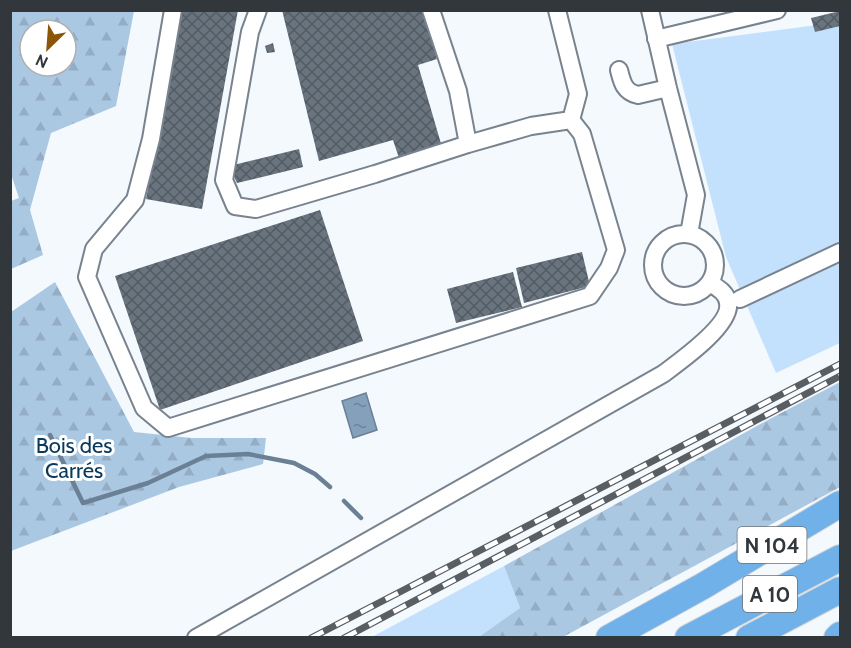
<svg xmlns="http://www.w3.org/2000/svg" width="851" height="648" viewBox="0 0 851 648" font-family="Cabin,sans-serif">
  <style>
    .green { fill: #c3e1fd }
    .forest { fill: url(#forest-firs); fill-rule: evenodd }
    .water { fill: url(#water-ripples); stroke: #6b8094; stroke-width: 1.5 }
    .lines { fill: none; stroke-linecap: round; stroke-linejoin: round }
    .stream { stroke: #6b8094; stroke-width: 4.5 }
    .building { fill: url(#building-cross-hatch) }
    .minor-casing { stroke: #78838e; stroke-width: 20 }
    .highway-casing { stroke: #d6d7d8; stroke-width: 28 }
    .minor { stroke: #fff; stroke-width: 16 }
    .highway { stroke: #71b1ea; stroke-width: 26 }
    .rail-casing { stroke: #595e63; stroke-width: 7 }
    .rail { stroke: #fff; stroke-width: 4.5; stroke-dasharray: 14; stroke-linecap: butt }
    .labels { text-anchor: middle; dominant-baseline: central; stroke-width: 6; stroke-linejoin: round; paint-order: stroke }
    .shield { fill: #fff; stroke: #707376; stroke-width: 1.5 }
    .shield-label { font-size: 21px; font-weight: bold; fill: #32373c }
    .park-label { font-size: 22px; fill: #093a5d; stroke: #fff }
  </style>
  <defs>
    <pattern id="forest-firs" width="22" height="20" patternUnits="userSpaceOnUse" patternTransform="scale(1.5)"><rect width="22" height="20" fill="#abc8e3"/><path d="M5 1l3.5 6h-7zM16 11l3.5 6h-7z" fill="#94acc4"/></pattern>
    <pattern id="water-ripples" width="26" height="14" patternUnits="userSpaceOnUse" patternTransform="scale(1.5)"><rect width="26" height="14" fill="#84a0ba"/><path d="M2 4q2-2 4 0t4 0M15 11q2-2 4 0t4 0" fill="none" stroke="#6d8398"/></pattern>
    <pattern id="building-cross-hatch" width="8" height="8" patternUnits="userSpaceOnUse" patternTransform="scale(1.5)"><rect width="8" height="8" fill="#69747e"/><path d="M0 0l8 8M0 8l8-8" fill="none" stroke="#525b63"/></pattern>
  </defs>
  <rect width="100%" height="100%" fill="#f4f9fe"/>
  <path class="green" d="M840,22V343L776,373L726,257L672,44Z
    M504,566L520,608L480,637L370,638Z"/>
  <path class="forest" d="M11,11H134L116,106L51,133L30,210L43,255L11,269V201L19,198L11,174ZM30,30H66V66H30Z
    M55,282L134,432L192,438H266L263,464L179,487L11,551V312Z
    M840,382V487L563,637H479L520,608L504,566L766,421Z"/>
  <path class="water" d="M366,393L377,430L353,438L342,401Z"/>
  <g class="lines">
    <path class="stream" d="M50,435L83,503L148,483L206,456L248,454L294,463L315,474L330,487
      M344,501L361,518"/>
  </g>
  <path class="building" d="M180,10H238L202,209L146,199Z
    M282,10H422L437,59L418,65L442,147L400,161L393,140L319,161Z
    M840,11V26L815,32L811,18Z
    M273,43L275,52L267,53L265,46Z
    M299,149L303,167L237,183L229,166Z
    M320,210L363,341L160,410L115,276Z
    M582,252L590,286L524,303L516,268Z
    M513,272L522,307L456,323L447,289Z"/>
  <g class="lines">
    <defs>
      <path id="minor" d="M173,10L151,139L135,200L94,249L87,277L144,408L168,428L590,296L609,268L616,250L582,134L571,120L531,126L468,144
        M258,10L250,32L224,180L235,206L256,209L375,174L468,144L458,91L431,10
        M557,10L578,94L571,120
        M650,10L668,88L696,195L689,234
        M656,39L777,10
        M619,70C622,82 624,92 638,95L668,88
        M653 265a31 31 0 1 1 62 0a31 31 0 1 1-62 0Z
        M740,299L840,252
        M196,638L663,374C679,362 732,325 728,303C727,293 718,288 710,283"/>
      <path id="highway" d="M609,638L703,586L840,504
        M688,638L840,558
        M749,638L840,590
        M837,638L840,635"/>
    </defs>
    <use href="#minor" class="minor-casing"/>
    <use href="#highway" class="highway-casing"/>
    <use href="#minor" class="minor"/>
    <use href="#highway" class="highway"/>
    <defs>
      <path id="rail" d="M311,638L840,364
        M344,638L840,376"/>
    </defs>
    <use href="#rail" class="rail-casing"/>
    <use href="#rail" class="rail"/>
  </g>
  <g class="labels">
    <g class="shield">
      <rect x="737.5" y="527" width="69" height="36" rx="4.5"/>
      <rect x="743" y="576" width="54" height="36" rx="4.5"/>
    </g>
    <g class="shield-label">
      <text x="772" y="545">N 104</text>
      <text x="770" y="594">A 10</text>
    </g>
    <g class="park-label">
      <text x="74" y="445">Bois des<tspan x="74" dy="25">Carrés</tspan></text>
    </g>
  </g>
  <rect width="851" height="648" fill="none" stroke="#32373c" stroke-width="24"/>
  <g transform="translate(48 48) rotate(205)"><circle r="28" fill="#ffffff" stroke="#adafb1" stroke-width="1.5"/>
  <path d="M0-4.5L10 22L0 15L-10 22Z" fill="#8c5508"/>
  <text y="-9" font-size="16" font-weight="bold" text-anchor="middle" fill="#32373c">N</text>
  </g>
</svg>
